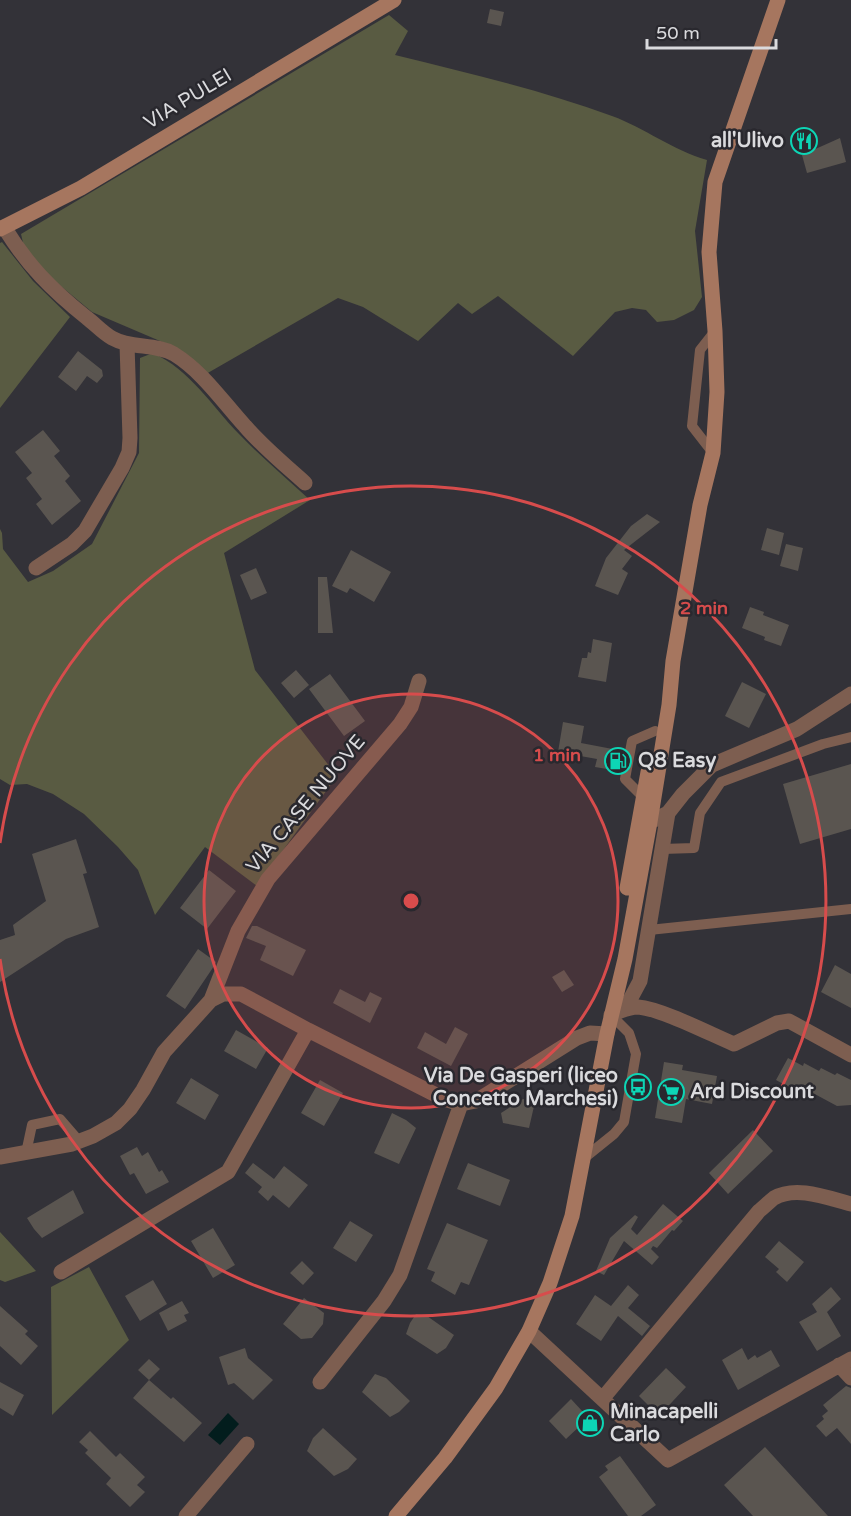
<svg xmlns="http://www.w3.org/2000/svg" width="851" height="1516" viewBox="0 0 851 1516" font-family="'Varela Round',sans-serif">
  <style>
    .green { fill: #595b42 }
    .water { fill: #021d1d }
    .building { fill: #5a5550 }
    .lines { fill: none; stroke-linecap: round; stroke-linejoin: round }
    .service { stroke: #7d5e50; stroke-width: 10 }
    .minor { stroke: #7d5e50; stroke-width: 15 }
    .secondary { stroke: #a6765f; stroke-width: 15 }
    .ring { fill: none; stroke: #d74c4c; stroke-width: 3 }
    .labels { text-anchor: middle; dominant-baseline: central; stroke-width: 5; stroke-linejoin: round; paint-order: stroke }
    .street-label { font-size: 20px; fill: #dadadd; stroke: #29282e }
    .poi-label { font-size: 20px; font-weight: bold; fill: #dadadd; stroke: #29282e; text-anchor: start }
    .centre { fill: #d74c4c; stroke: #29282e; stroke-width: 3 }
    .ring-label { font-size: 18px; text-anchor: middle; font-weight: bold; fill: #d74c4c; stroke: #29282e; stroke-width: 5; stroke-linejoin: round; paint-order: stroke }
  </style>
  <rect width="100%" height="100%" fill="#333238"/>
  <path class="green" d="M389,15L408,31L395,55C468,73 542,90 612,116C645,128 672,150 707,160L695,231L702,297L694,310L674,320L657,322L646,310L632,308L615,312L573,356L498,296L472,314L458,303L418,341L363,307L338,298L206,374L174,347L92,312L38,267L24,247L21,234Z
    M2,242L33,281L70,317L0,408V243Z
    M153,353C190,370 211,405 239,434C261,457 286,478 310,500L224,553L255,670L337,776L257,886L205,847L155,915L138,870L118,847L84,814L53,794L27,784L10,785L0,779V529L2,533L3,549L28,582L53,571L92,544L139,453L140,358Z
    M0,1232L36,1271L5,1282L0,1280Z
    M89,1267L129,1340L52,1415L51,1287Z"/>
  <path class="water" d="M228,1413L239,1424L220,1445L208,1435Z"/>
  <path class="building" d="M490,9L504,12L501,26L487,23Z
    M840,138L846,162L807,173L802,155Z
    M78,351L102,370L103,376L97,383L87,376L76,391L58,377Z
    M43,430L60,451L54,456L70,476L65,481L81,501L52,525L36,504L42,499L26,478L32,473L15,452Z
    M647,514L660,522L624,550L632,556L622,569L628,573L618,595L595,586L606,558L631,526Z
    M767,528L784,533L779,555L761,550Z
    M786,544L803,548L798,571L780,566Z
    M351,550L391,572L374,602L350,588L347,593L332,586Z
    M256,568L267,593L251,600L240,575Z
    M318,577H327L333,633H318Z
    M750,607L764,612L763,615L789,625L781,646L764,640L765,637L742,628Z
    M593,639L612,643L606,682L578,677L582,658H587L588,652L591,653Z
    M296,670L309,685L294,698L281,683Z
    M330,674L365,721L344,736L309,689Z
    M742,682L766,694L749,728L725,716Z
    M563,722L584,726L581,743L623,751L619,771L595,767L597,759L558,752Z
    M851,764V829L800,844L783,784Z
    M76,839L87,873L83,874L99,927L66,939L0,982V940L15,935L13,925L46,901L32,854Z
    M209,870L236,891L207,929L180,908Z
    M252,926H257L306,950L293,976L260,960L266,946L246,938Z
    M198,949L216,962L212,969L185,1009L166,996Z
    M835,965L851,974V1008L821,992Z
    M564,970L574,985L562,992L552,977Z
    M340,989L365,1002L370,992L382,998L370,1023L333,1003Z
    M455,1027L468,1034L451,1066L417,1048L425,1032L446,1044Z
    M236,1030L268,1048L256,1069L224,1051Z
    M788,1058L803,1066L804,1063L819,1071L821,1068L835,1075L837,1073L851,1080V1105L837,1106L811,1092L809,1095L796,1087L794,1090L776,1080Z
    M664,1062L683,1065L682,1070L717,1076L712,1104L686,1099L682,1123L655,1118Z
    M191,1078L219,1095L205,1120L176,1103Z
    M320,1080L343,1093L324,1126L301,1113Z
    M523,1099L535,1102L529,1128L503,1123L501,1113Z
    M392,1113L406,1120L416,1128L399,1164L374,1153Z
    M753,1130L773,1151L728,1194L709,1173Z
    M137,1147L142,1156L148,1152L159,1172L162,1170L169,1182L146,1194L134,1173L130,1175L120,1156Z
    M253,1163L274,1179L284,1166L308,1185L289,1208L273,1195L268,1201L258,1192L262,1187L245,1173Z
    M468,1163L510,1180L500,1206L457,1189Z
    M73,1190L84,1213L42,1238L34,1229L27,1218Z
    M663,1204L683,1221L674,1231L672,1230L657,1248L653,1246L651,1249L659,1257L652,1265L624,1241L604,1275L596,1271L610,1238L635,1215L638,1217L631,1229L637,1235Z
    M350,1221L373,1235L356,1262L333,1248Z
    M447,1223L488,1240L469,1285L461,1282L455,1295L431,1281L435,1272L427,1269Z
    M213,1228L235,1265L213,1278L191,1241Z
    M779,1241L804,1262L787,1282L776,1272L779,1269L765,1257Z
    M302,1261L314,1273L303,1285L290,1273Z
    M153,1280L167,1304L140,1321L125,1296Z
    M628,1285L639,1295L628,1308L650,1326L642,1336L618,1316L601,1341L576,1324L595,1295L611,1306Z
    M831,1287L841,1299L827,1312L841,1336L817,1351L799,1322L817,1312L812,1304Z
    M304,1298L324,1313L323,1324L312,1338L301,1339L283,1324Z
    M182,1301L189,1313L184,1315L187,1321L168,1331L159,1313Z
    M0,1306L28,1331L25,1334L38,1346L21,1365L0,1346Z
    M416,1314L427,1316L454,1335L446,1348L437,1354L406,1334L410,1323Z
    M245,1348L248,1358L273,1380L253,1400L234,1383L228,1385L219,1357Z
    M742,1348L748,1360L755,1355L757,1358L771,1350L780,1366L738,1390L722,1360Z
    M149,1359L160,1369L149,1380L138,1370Z
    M666,1368L686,1387L659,1416L639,1396Z
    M375,1374L386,1378L410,1401L399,1412L390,1417L362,1392Z
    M149,1380L171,1399L173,1397L202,1423L184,1442L133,1398Z
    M0,1382L24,1395L13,1416L0,1408Z
    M846,1386L851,1388V1444L837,1428L826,1437L816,1426L824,1419L822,1416L828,1411L823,1405Z
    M571,1399L583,1412L577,1418L582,1424L566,1439L549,1421Z
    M323,1428L357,1459L348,1469L334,1476L307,1451L313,1438Z
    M90,1431L116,1457L120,1453L145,1477L137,1485L145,1492L130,1507L106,1484L111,1478L85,1453L88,1450L79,1442Z
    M765,1447L816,1503L828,1516H753L724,1485Z
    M620,1456L656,1505L641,1516H628L599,1477L608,1470L605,1466Z"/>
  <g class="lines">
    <path class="service" d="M713,453L692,426L700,350L715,331
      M643,797L625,779L632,741L655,731
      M662,849L694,848L700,813L721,782L823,744L851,737
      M649,930L851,909
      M26,1153L32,1125L60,1119L79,1141
      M583,1159L614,1134L624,1122L636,1054L629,1033L611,1015"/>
    <path class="minor" d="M4,227C27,265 52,290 87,318C95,324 103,333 112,338C131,349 155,343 174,354C203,372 223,402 245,426C263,447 285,465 305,483
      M36,568L72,544L85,531L122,468L129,452L130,438L127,344
      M650,822L668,813L683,794L712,765L797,729L851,694
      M211,1000L223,994H241L308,1030L444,1099L461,1104L476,1101L577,1038L590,1033L607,1034
      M625,1009L640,981L668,813
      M611,1015C620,1011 628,1007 638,1007C662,1009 710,1034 734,1044L777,1023L789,1021L851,1055
      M0,1157L72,1144L93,1136L116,1123L130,1109L143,1090L164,1052L211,1000L238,931L268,879L400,724L411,707L419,681
      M61,1272L228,1172L308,1030
      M529,1331L668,1460L851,1359
      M839,1365L851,1378
      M320,1382L384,1301L400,1275L461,1104
      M603,1398L759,1211C764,1207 769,1202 774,1198C796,1185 828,1198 851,1204
      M186,1516L247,1444"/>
    <path class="secondary" d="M0,229L81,188L394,0
      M627,888L648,772
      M396,1516L445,1458L496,1388L529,1331L550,1283L572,1216L607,1034L625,959L650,822L669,705L673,661L700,505L713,453L717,392L715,331L709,252L715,182L778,0"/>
  </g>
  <circle cx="411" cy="901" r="207" fill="#d74c4c" fill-opacity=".12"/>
  <g class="ring">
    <circle cx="411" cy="901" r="207"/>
    <path d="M0 843A415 415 0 1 1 0 959"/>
  </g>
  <defs>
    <symbol id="restaurant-ring" viewBox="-11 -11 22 22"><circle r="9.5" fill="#29282e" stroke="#0dd5b5" stroke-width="1.5"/><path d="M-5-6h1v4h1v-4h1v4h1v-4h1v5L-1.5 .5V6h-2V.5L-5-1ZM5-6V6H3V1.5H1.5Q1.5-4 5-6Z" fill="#0dd5b5"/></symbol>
    <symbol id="fuel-ring" viewBox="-11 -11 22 22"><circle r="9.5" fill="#29282e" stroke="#0dd5b5" stroke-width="1.5"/><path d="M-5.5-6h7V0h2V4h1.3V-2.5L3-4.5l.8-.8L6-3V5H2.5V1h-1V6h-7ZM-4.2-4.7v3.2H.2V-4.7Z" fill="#0dd5b5"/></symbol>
    <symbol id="bus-ring" viewBox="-11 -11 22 22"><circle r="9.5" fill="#29282e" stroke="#0dd5b5" stroke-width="1.5"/><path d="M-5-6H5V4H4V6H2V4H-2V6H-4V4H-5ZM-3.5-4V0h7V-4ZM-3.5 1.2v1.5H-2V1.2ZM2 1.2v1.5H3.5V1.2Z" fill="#0dd5b5"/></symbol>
    <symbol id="supermarket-ring" viewBox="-11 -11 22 22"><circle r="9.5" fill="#29282e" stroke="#0dd5b5" stroke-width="1.5"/><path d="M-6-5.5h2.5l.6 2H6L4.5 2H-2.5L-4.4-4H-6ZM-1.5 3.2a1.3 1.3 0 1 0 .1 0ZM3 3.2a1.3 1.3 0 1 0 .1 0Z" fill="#0dd5b5"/></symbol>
    <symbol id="shop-ring" viewBox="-11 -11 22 22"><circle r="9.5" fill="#29282e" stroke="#0dd5b5" stroke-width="1.5"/><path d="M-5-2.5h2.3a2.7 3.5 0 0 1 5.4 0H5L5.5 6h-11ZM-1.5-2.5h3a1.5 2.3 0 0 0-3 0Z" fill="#0dd5b5"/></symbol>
  </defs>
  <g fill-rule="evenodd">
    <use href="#restaurant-ring" x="789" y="126" width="30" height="30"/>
    <use href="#fuel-ring" x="603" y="746" width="30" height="30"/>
    <use href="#bus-ring" x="623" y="1072" width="30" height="30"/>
    <use href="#supermarket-ring" x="656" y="1077" width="30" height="30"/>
    <use href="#shop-ring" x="575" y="1408" width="30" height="30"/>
  </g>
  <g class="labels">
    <g class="street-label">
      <text transform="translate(188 99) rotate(-31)">VIA PULEI</text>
      <text transform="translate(306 804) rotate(-50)">VIA CASE NUOVE</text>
    </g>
    <g class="poi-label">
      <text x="784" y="141" text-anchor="end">all'Ulivo</text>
      <text x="638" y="761">Q8 Easy</text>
      <text x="618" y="1076" text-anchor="end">Via De Gasperi (liceo<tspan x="618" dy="23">Concetto Marchesi)</tspan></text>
      <text x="690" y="1092">Ard Discount</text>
      <text x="610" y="1412">Minacapelli<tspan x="610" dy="23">Carlo</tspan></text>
    </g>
  </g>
  <circle cx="411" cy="901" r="9" class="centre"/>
  <g class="ring-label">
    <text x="704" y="614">2 min</text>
    <text x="557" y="761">1 min</text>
  </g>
  <path d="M647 39v9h129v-9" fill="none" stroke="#dadadd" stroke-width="3"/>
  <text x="656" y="39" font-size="18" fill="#dadadd" stroke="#29282e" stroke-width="4.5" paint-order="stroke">50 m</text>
</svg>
